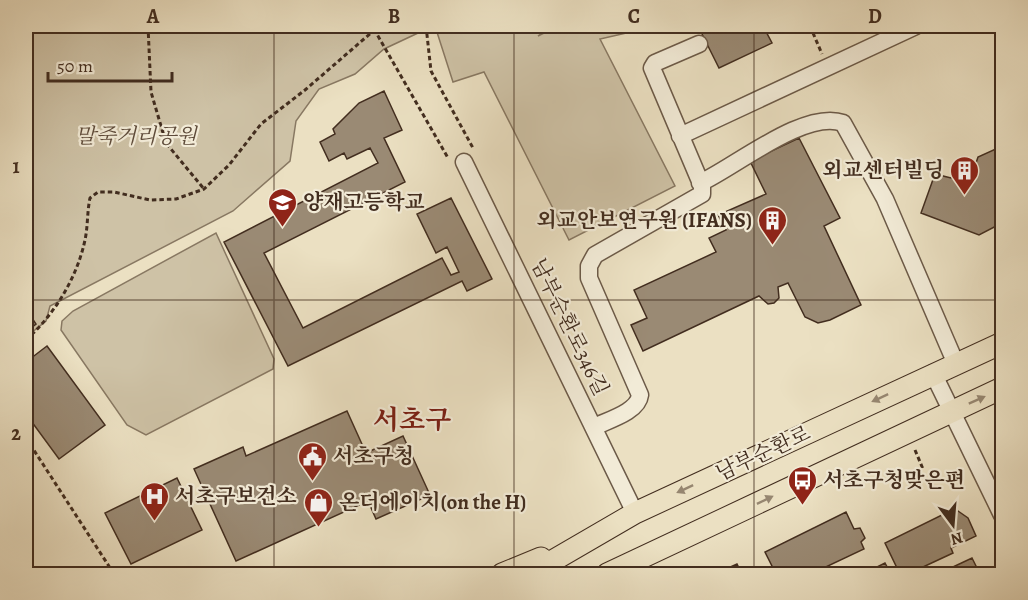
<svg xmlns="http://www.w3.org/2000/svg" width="1028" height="600" viewBox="0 0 1028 600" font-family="Alegreya,'Noto Serif KR',serif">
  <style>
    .green { fill: #cec2a6; stroke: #887862; stroke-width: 1.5 }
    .building { fill: #9a8a74; stroke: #422d1f; stroke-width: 1.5 }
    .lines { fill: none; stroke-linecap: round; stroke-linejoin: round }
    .minor-casing { stroke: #6c5a48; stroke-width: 19 }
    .major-casing { stroke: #422d1f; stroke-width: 23 }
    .path { stroke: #422d1f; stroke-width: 3; stroke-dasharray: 4.5 3; stroke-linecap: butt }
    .minor { stroke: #f2ebd7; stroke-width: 16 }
    .major { stroke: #ebe0c2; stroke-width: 21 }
    .oneway { fill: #968670 }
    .grid { fill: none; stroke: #422d1f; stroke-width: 1.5; stroke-opacity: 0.55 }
    .labels { text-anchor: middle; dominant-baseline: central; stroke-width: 4.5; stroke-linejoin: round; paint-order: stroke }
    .park-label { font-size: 21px; font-style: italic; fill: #5e4b3a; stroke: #f2ebd7 }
    .poi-label { font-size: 21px; font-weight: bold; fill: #422d1f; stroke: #f2ebd7; text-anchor: start }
    .street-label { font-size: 21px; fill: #422d1f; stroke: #f2ebd7 }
    .district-label { font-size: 27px; font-weight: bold; fill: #7a1f14; stroke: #f2ebd7 }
    .neatline { fill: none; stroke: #422d1f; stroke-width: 2 }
    .grid-label { font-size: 20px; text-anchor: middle; font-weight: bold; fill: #422d1f }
  </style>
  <rect width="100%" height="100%" fill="#ebe0c2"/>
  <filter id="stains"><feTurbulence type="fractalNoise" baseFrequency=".00333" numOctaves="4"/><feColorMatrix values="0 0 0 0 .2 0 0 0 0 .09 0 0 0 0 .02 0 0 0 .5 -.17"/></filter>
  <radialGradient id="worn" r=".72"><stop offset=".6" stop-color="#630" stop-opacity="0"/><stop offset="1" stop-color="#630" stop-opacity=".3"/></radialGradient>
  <path class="green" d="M26,26H433L384,49L355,74L319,89L296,121L290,161L233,211L50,306L46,321L26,337Z
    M435,26H551L538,36L558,26H643L644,29L600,39L675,186L569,240L484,72L453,82Z
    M216,233L274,359L273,369L146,435L127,425L61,330L62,321L73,311Z"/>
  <path class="building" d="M715,26H763L772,43L719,68L701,32Z
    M384,91L402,130L384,138L405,182L264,253L303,328L442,258L451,275L459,272L447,247L436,253L417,214L451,198L492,279L467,291L462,281L288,366L224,242L378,163L370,148L347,159L344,153L329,161L320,142L335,134L333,129L359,103Z
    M799,138L840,218L824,226L861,305L830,320L818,323L805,317L788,283L778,287L779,298L774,303L768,304L759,296L643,351L631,325L647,318L634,290L716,252L709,238L726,230L718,215L766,194L750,161Z
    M1000,147L1002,148V223L979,235L921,213L935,174L951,178L975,166L978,157Z
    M26,309L36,324L26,332Z
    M47,346L105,425L59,459L26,414V362Z
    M347,411L366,453L403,436L430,495L376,519L368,501L236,561L194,469L243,447L246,456Z
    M177,478L202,530L131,564L105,513Z
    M958,511L968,518L976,536L951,548L953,553L908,574H895L892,568L896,566L885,543L948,512Z
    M846,512L854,529L860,528L865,538L861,542L864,549L811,574H776L765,552Z
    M972,558L980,574H938Z
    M885,563L891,574H863Z
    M737,564L742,574H715Z"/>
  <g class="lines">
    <defs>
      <path id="minor" d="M680,136L916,26
        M464,162L635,513
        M700,183C735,167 805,109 843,123L885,199L956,364
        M933,373L1002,515
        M594,427C608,420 638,412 640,395L589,278V266L595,255L702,194V186L652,68L655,63L699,44"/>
      <path id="major" d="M502,574L541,558
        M530,574L635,513L1002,343
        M607,574L1002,388"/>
    </defs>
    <use href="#minor" class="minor-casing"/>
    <use href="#major" class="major-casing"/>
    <path class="path" d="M148,26L151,92L166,143L204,189
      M426,26L431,71L473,148
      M810,26L822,54
      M374,29L448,158
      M26,340C54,315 77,278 85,240C88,226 87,212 90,198L98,192H114L150,200L176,199L204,189L229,165L261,124L305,90L379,26
      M26,438L114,574
      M915,450L923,469"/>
    <use href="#minor" class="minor"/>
    <use href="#major" class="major"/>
  </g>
  <defs><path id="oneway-solid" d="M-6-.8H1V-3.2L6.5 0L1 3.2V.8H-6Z" transform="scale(1.5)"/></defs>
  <g class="oneway">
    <use href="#oneway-solid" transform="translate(880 398) rotate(155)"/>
    <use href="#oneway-solid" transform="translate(977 400) rotate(-24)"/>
    <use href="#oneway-solid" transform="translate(685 489) rotate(155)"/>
    <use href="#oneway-solid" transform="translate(765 500) rotate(-26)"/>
  </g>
  <path class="grid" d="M274,26V574M514,26V574M754,26V574M26,300H1002"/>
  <defs>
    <symbol id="building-pin" viewBox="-11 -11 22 30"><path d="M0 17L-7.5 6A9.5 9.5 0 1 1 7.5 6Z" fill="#8f2418" stroke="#f2ebd7"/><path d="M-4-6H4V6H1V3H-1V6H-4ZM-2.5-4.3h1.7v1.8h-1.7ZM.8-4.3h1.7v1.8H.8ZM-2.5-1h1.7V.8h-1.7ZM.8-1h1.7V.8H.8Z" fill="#fff"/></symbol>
    <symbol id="school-pin" viewBox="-11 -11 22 30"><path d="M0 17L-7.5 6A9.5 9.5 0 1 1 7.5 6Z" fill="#8f2418" stroke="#f2ebd7"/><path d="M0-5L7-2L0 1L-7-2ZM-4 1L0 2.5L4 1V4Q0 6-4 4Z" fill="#fff"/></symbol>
    <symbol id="civic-pin" viewBox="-11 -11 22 30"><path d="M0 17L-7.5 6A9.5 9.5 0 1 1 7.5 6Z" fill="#8f2418" stroke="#f2ebd7"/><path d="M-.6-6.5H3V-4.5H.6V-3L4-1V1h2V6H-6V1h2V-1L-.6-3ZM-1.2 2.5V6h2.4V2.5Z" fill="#fff"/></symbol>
    <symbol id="bus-pin" viewBox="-11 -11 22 30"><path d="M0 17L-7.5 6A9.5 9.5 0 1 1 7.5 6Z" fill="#8f2418" stroke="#f2ebd7"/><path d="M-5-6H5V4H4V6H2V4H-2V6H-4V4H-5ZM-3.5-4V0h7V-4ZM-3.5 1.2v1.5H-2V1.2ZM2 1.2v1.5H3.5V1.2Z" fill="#fff"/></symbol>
    <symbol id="hospital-pin" viewBox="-11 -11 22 30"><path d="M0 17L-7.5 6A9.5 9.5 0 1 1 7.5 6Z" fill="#8f2418" stroke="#f2ebd7"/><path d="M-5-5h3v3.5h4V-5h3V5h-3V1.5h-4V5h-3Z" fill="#fff"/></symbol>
    <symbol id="shop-pin" viewBox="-11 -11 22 30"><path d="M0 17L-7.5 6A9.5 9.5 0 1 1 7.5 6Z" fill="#8f2418" stroke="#f2ebd7"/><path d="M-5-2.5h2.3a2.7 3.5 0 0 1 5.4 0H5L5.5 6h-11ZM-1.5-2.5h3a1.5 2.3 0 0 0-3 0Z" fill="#fff"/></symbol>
  </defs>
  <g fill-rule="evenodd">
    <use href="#building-pin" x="948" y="154" width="33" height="45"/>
    <use href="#school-pin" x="266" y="186" width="33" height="45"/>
    <use href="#building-pin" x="756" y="204" width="33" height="45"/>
    <use href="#civic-pin" x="296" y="440" width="33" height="45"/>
    <use href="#bus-pin" x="786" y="464" width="33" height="45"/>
    <use href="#hospital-pin" x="138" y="480" width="33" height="45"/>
    <use href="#shop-pin" x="302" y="486" width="33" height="45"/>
  </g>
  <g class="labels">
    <g class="park-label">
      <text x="136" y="136">말죽거리공원</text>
    </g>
    <g class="poi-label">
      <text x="944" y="170" text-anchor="end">외교센터빌딩</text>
      <text x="303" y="202">양재고등학교</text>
      <text x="752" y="220" text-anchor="end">외교안보연구원 (IFANS)</text>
      <text x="333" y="456">서초구청</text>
      <text x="823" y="480">서초구청맞은편</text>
      <text x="175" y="496">서초구보건소</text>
      <text x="339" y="502">온더에이치(on the H)</text>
    </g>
    <g class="street-label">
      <text transform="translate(570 327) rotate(64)">남부순환로346길</text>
      <text transform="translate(763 453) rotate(-25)">남부순환로</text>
    </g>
    <g class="district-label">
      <text x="412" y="420">서초구</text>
    </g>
  </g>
  <rect width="1028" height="600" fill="none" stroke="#ebe0c2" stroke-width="66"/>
  <g transform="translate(953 525) rotate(164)" stroke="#f2ebd7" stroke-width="4.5" paint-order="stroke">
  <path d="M0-4.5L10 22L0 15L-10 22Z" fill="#422d1f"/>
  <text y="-9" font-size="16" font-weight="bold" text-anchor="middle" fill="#422d1f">N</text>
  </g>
  <path d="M48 72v9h124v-9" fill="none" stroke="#422d1f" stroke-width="3"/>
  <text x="57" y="72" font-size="18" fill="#422d1f" stroke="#f2ebd7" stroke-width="4.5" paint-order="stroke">50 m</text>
  <rect x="33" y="33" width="962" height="534" class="neatline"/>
  <g class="grid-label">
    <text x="153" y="23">A</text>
    <text x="394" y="23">B</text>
    <text x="634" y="23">C</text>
    <text x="875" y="23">D</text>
    <text x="16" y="173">1</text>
    <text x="16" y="440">2</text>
  </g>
  <rect width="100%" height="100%" filter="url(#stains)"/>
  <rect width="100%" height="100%" fill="url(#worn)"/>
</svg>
